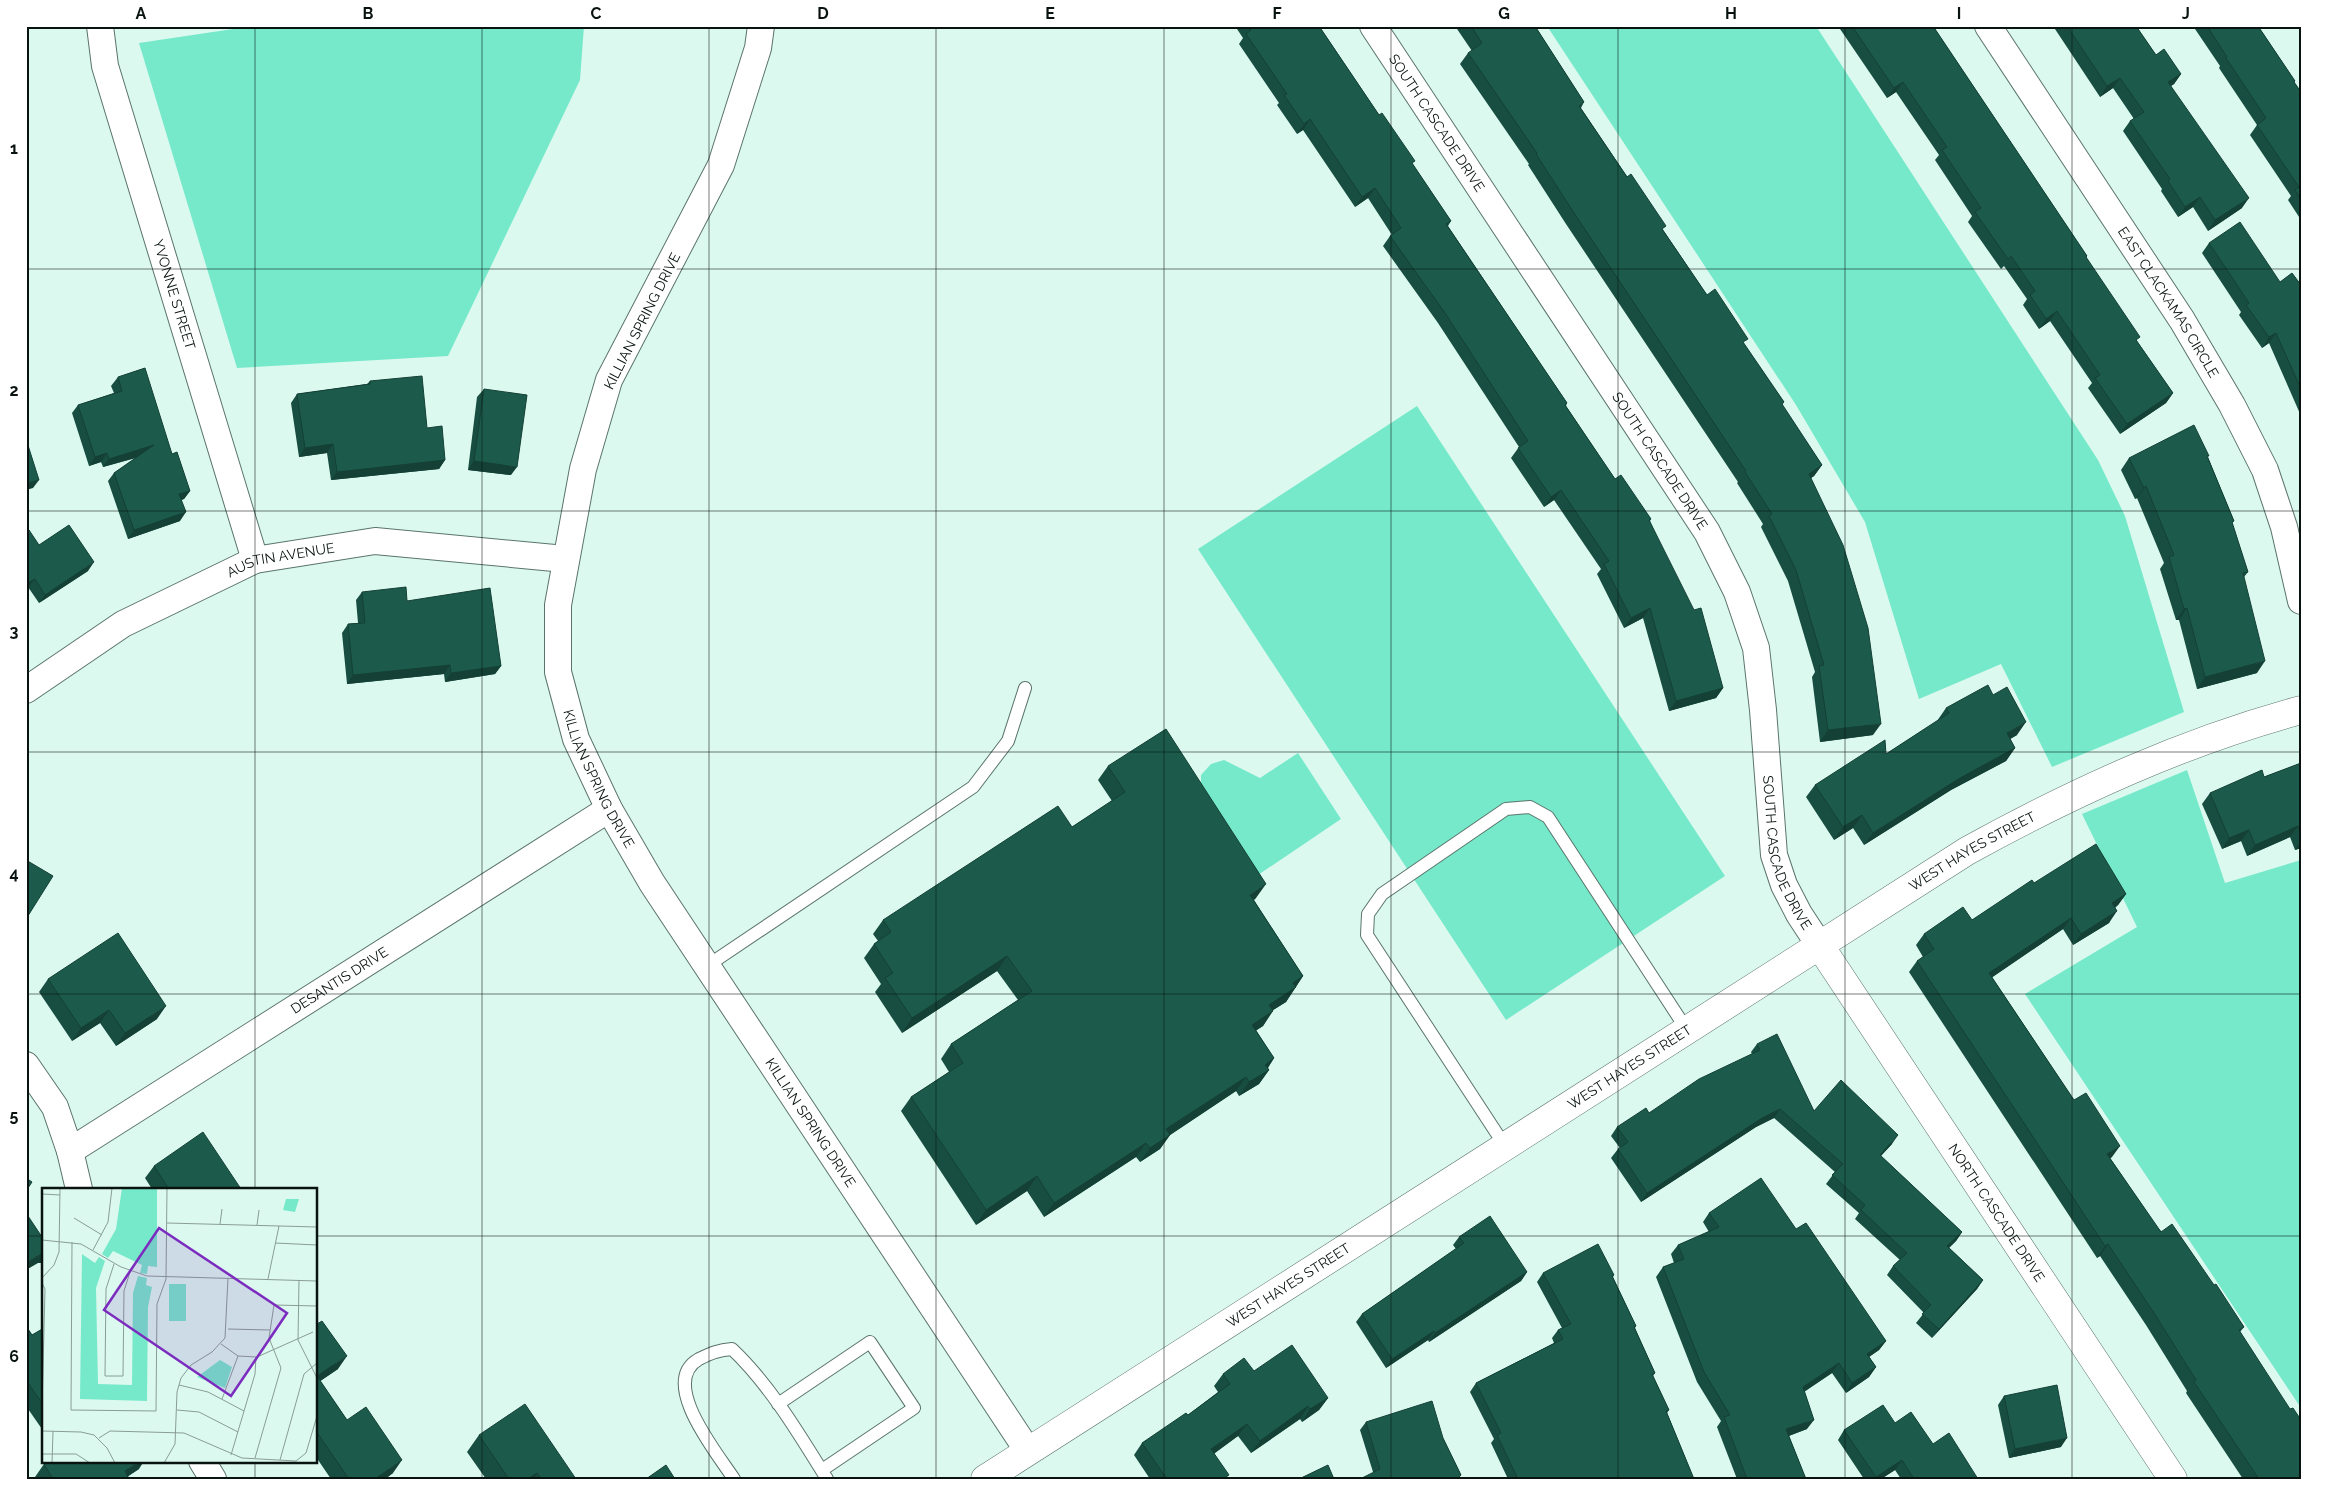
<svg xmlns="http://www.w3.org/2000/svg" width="2327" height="1505" viewBox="0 0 2327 1505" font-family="Raleway,sans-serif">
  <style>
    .green { fill: #76e9ca }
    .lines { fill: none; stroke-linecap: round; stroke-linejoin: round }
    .lane-casing { stroke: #5a746c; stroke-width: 14 }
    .street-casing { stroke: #5a746c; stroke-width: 28 }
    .secondary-casing { stroke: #5a746c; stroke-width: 29 }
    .lane { stroke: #fff; stroke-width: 12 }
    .street { stroke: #fff; stroke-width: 26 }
    .secondary { stroke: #fff; stroke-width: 28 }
    .wall { fill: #184e41 }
    .shaded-wall { fill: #144035 }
    .building { fill: #1c5b4c; stroke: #144035 }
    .grid { fill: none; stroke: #091410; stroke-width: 1; stroke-opacity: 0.55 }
    .labels { text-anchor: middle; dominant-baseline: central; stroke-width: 5; stroke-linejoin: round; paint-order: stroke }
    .street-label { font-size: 14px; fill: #091410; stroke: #fff }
    .inset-road { fill: none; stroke: #889d96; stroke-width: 1 }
    .view { fill: #7b2cbf; fill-opacity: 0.15; stroke: #7b2cbf; stroke-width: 2.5 }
    .inset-edge { fill: none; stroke: #091410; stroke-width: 2.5 }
    .neatline { fill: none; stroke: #091410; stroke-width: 2 }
    .grid-label { font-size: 16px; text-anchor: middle; font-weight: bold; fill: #091410 }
  </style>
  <rect width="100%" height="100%" fill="#dcf9ef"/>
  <path class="green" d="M253,26H584L580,80L448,356L237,368L139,43Z
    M1547,26H1816L2098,460L2125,516L2184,712L2052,767L2001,664L1919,699L1865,522L1796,405Z
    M1417,406L1725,876L1506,1020L1198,549Z
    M1298,753L1341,819L1255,877L1201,792V775L1211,764L1224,760L1260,778Z
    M2187,770L2225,883L2301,860V1408L2025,994L2137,927L2082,814Z"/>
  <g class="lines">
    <defs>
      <path id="lane" d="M707,966L973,787L1008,741L1025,688
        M1505,1146L1367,935L1368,914L1382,894L1506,809L1530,807L1548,817L1687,1030
        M778,1404L870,1342L914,1408L822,1470
        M734,1479C717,1453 658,1382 699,1359C711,1353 719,1350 732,1349C770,1385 799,1434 827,1479"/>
      <g id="street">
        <path id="s1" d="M100,26L105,66L255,560"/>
        <path id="s2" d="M761,26L758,48L721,165L609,380L583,469L558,605V672L576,739L609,809L652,883L1028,1451"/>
        <path id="s3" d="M1373,26L1707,532L1737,592L1756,648L1763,710L1774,855L1784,885L1799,914L1820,946"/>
        <path id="s4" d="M1988,26L2182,320L2232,405L2265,470L2284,527L2301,601"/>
        <path id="s5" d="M26,690L123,624L255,560L375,541L565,559"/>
        <path d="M26,1065L55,1107L70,1151L79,1189"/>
        <path id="s6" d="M70,1151L609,809"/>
        <path d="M202,1461L213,1479"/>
      </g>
      <g id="secondary">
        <path id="s7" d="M1820,946L2173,1479"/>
        <path id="s8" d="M985,1479L1967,851C2074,792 2183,742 2301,710"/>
      </g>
    </defs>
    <use href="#lane" class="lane-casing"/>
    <use href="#street" class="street-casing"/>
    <use href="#secondary" class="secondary-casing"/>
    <use href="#lane" class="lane"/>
    <use href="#street" class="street"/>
    <use href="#secondary" class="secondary"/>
  </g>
  <path class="wall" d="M1235,26H1319L1451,221L1448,226L1567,403L1566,406L1615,479L1651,519L1650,521L1723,688L1716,698L1669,711L1643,618L1624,628L1597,574L1601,569L1554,500L1544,507L1511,458L1519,447L1438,323L1383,246L1390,236L1392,235L1368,198L1355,207L1303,130L1297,134L1277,105L1279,103L1239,44L1243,38Z
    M1455,26H1535L1584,102L1581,108L1707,295L1744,344L1784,402L1782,405L1822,465L1814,476L1811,478L1873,735L1820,742L1812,677L1815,672L1788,581L1761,527L1763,524L1737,483L1738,482L1566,224L1528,165L1529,164L1460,64L1468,53L1472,51Z
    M1838,26H1933L2087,256L2086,257L2137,341L2173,393L2166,403L2120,434L2088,388L2092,383L2050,321L2039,329L2023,305L2027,299L2004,266L2001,269L1968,222L1972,216L1935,160L1939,155L1896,92L1887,98Z
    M2053,26H2136L2156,55L2181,74L2174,84L2171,86L2242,208L2208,231L2193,207L2178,217L2161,191L2162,189L2123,131L2130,121L2134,119L2113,88L2100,97Z
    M2193,26H2258L2295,81L2294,82L2301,92V220L2288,200L2291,196L2250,135L2257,125L2219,68L2220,66Z
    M2209,243L2280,282L2301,285V416L2269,343L2262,348L2239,315L2241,312L2202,253Z
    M118,377L172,454L190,491L184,499L181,500L180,521L128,539L108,481L114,473L136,458L103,467L101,462L89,466L72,413L78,405L114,393L111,386Z
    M370,381L427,428L445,460L439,469L331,480L327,453L299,457L291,403L297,394L367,384Z
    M484,389L511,475L468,470L477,397Z
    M2208,457L2234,521L2232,523L2248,572L2244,577L2257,673L2197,689L2179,620H2176L2160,569L2164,563L2137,498L2135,499L2121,470L2129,458Z
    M26,532L39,545L88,571L39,603L28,587L26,589Z
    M362,592L407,601L501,666L495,674L445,682L444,674L347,684L342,633L348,624L358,623L356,600Z
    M1946,708L2017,735L2010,739L2015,748L2006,761L1951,790L1864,845L1853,828L1834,840L1806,797L1815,785L1886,754L1937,721Z
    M2301,763V848L2295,850L2290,837L2247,856L2241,841L2222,849L2202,804L2210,793L2264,777Z
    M1108,766L1256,898L1254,900L1303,976L1286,1002L1273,1010L1263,1026L1256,1030L1274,1058L1268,1068L1269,1070L1259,1084L1239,1096L1236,1091L1170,1135L1160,1149L1140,1162L1136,1157L1044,1217L1027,1191L976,1225L901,1111L911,1097L949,1072L941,1059L951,1044L1018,1000L997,971L902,1033L875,992L881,984L864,958L874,944L878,941L873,934L883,920L1072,827L1112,801L1098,780Z
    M2034,883L2126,894L2118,905L2115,908L2109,923L2073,945L2063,929L1992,977L2112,1157L2110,1158L2157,1227L2214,1285L2244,1327L2240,1332L2301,1479H2243L2186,1393L2187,1391L2146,1325L2100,1256L2097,1258L1909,972L1917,961L1923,957L1916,945L1924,934L1972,920Z
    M48,979L157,1019L116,1046L100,1023L72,1041L39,992Z
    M1757,1044L1814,1111L1892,1144L1881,1156L1962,1232L1956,1241L1949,1248L1983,1280L1977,1289L1932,1338L1916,1323L1924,1313L1887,1275L1893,1266L1900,1260L1855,1219L1859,1213L1826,1184L1835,1172L1774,1118L1756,1127L1641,1202L1611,1158L1618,1149L1620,1148L1611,1136L1617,1127L1649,1113L1752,1054L1751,1052Z
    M154,1166L241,1189H152L145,1178Z
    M1709,1213L1796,1229L1886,1341L1879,1350L1869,1357L1876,1367L1869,1377L1846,1393L1832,1373L1804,1392L1807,1429L1789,1436L1806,1479H1737L1717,1427L1721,1421L1697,1382L1656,1277L1663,1267L1674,1263L1671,1254L1678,1245L1709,1232L1703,1222Z
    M1459,1237L1527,1272L1521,1281L1429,1342L1428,1340L1386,1368L1356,1322L1362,1314L1456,1249L1453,1245Z
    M1543,1273L1614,1275L1613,1277L1636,1326L1635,1328L1655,1373L1653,1376L1669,1410L1667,1413L1694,1479H1508L1491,1443L1494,1439L1470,1392L1476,1383L1554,1343L1552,1338L1558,1330L1562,1328L1537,1282Z
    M316,1323L338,1369L320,1381L347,1420L393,1473L385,1479H331L316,1457Z
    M26,1326L32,1335L44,1328V1432L26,1406Z
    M1254,1371L1328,1398L1319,1410L1302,1422L1300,1419L1251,1453L1238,1436L1214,1453L1226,1479H1150L1134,1455L1142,1443L1188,1415L1218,1392L1214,1386L1223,1374Z
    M2004,1396L2061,1447L2009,1458L1998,1405Z
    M1366,1422L1443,1438L1461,1475L1459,1478L1373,1472L1360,1430Z
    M1895,1423L1933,1444L1978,1479H1901L1895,1470L1881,1479H1864L1838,1440L1844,1430Z
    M479,1435L576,1479H486L467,1452Z
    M44,1464L139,1469L128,1476L129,1479H36L35,1477Z"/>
  <path class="shaded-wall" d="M2181,74L2174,84L2161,92L2168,82Z
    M2120,78L2113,88L2100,97L2107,86Z
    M1903,82L1896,92L1887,98L1894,88Z
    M1310,119L1303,130L1297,134L1304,124Z
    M1375,188L1368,198L1355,207L1362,197Z
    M2200,197L2193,207L2178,217L2185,207Z
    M2249,198L2242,208L2208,231L2215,220Z
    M2057,311L2050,321L2039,329L2046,319Z
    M2276,333L2269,343L2262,348L2269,337Z
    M2173,393L2166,403L2120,434L2127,424Z
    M333,444L327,453L299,457L305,448Z
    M154,445L148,454L103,467L109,459Z
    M107,453L101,462L89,466L95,457Z
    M445,460L439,469L331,480L337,472Z
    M474,461L517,467L511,475L468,470Z
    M1822,465L1814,476L1801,485L1809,474Z
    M39,480L33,488L26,490V483Z
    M2146,486L2137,498L2135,499L2144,488Z
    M1561,490L1554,500L1544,507L1551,497Z
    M190,491L184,499L173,503L179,494Z
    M186,512L180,521L128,539L134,530Z
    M94,562L88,571L39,603L45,595Z
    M35,579L28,587L26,589V586L28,583Z
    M1650,608L1643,618L1624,628L1631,618Z
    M2187,608L2179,620H2176L2184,609Z
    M2265,661L2257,673L2197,689L2205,677Z
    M450,665L444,674L347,684L353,675Z
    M501,666L495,674L445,682L451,673Z
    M1723,688L1716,698L1669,711L1676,701Z
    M2026,722L2017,735L1998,746L2007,733Z
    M1881,724L1873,735L1820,742L1828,730Z
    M2015,748L2006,761L1951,790L1864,845L1873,833L1960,778Z
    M1862,815L1853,828L1834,840L1843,827Z
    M2298,826L2290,837L2247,856L2255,845Z
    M2249,830L2241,841L2222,849L2229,838Z
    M2301,841V848L2295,850Z
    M1266,884L1256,898L1240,909L1250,895Z
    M2126,894L2118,905L2104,914L2112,903Z
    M2117,911L2109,923L2073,945L2081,934Z
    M2071,918L2063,929L1981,985L1989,973Z
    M1007,956L997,971L902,1033L912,1018Z
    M1303,976L1286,1002L1259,1019L1269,1005L1293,983Z
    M166,1006L157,1019L116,1046L125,1033Z
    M109,1010L100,1023L72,1041L81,1028Z
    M1273,1011L1263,1026L1242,1040L1252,1025Z
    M1274,1058L1265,1072L1269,1070L1259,1084L1239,1096L1249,1082L1265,1065Z
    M1246,1077L1236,1091L1170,1135L1160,1149L1140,1162L1150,1148L1166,1129Z
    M1780,1109L1774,1118L1756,1127L1641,1202L1647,1193L1762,1118Z
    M1898,1135L1892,1144L1873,1164L1880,1155Z
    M1146,1143L1136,1157L1044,1217L1054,1203Z
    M2120,1146L2112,1157L2099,1165L2107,1154Z
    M1037,1176L1027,1191L976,1225L986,1210Z
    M1962,1232L1956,1241L1941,1255L1947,1246Z
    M2108,1244L2100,1256L2097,1258L2105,1246Z
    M44,1252V1260L41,1263H38L26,1270V1263Z
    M1527,1272L1521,1281L1429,1342L1435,1333Z
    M1983,1280L1977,1289L1932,1338L1939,1329Z
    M1434,1331L1428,1340L1386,1368L1392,1359Z
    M1886,1341L1879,1350L1860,1363L1867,1354Z
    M347,1356L338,1369L316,1384L317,1376Z
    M1839,1363L1832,1373L1796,1397L1803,1387Z
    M1876,1367L1869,1377L1846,1393L1852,1383Z
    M1328,1398L1319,1410L1302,1422L1310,1409Z
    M1308,1406L1300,1419L1251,1453L1260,1441Z
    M1814,1420L1807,1429L1780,1439L1786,1429Z
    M1247,1424L1238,1436L1203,1462L1211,1449Z
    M2067,1438L2061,1447L2009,1458L2015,1449Z
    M402,1460L393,1473L385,1479H375Z
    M1902,1460L1895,1470L1881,1479H1875L1876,1477Z
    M140,1461H144L139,1469L124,1479L125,1471Z
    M537,1473L533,1479H528Z"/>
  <path class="building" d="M1248,26H1319L1379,115L1382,113L1415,161L1412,163L1451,221L1446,224L1567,403L1565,405L1615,479L1621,475L1651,519L1649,520L1694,610L1701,608L1723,688L1676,701L1650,608L1631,618L1604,564L1609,561L1561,490L1551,497L1518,448L1528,441L1445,313L1390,236L1401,228L1375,188L1362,197L1310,119L1304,124L1284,95L1287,94L1246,34L1251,30Z
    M1471,26H1535L1584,102L1579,106L1627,177L1631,174L1666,226L1662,229L1707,295L1715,289L1748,339L1743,342L1784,402L1782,404L1822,465L1809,474L1843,545L1868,628L1881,724L1828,730L1819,666L1824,665L1796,570L1769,516L1772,514L1745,472L1746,471L1574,213L1536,154L1537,153L1468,53L1482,43Z
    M1852,26H1933L2087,256L2086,257L2140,337L2136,340L2173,393L2127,424L2095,378L2100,375L2057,311L2046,319L2030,295L2035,291L2011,256L2008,259L1975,212L1981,208L1942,150L1947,147L1903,82L1894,88Z
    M2067,26H2136L2156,55L2164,49L2181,74L2168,82L2249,198L2215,220L2200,197L2185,207L2168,181L2170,179L2130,121L2144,112L2120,78L2107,86Z
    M2207,26H2258L2295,81L2294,82L2301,92V199L2295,190L2299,187L2257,125L2266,118L2226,58L2227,57Z
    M2240,222L2280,282L2292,273L2301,285V389L2276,333L2269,337L2246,305L2249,303L2209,243Z
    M145,368L172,454L177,452L190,491L179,494L186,512L134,530L114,473L154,445L109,459L107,453L95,457L78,405L122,391L118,377Z
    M422,376L427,428L442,426L445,460L337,472L333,444L305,448L297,394L370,384V381Z
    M484,389L527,395L517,467L474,461Z
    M2194,425L2209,456H2207L2234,521L2232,522L2248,572L2243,573L2265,661L2205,677L2187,608L2184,609L2169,557L2174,555L2146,486L2144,488L2129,458Z
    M26,439L39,480L26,483Z
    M69,525L94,562L45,595L35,579L28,583L26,580V532L29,530L39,545Z
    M406,587L407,601L490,588L501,666L451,673L450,665L353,675L348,624L365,623L362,592Z
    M1988,685L1993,695L2007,687L2026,722L2007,733L2015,748L1960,778L1873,833L1862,815L1843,827L1815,785L1885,740L1886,754L1949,713L1946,708Z
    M1166,729L1266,884L1250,895L1303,976L1293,983L1296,987L1269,1005L1273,1011L1252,1025L1274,1058L1265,1065L1269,1070L1249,1082L1246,1077L1166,1129L1170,1135L1150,1148L1146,1143L1054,1203L1037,1176L986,1210L911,1097L963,1063L951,1044L1032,991L1007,956L912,1018L885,978L893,973L874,944L891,932L883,920L1058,806L1072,827L1125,792L1108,766Z
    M2301,763V835L2298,826L2255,845L2249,830L2229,838L2210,793L2262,770L2264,777Z
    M2096,844L2126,894L2112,903L2117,911L2081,934L2071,918L1989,973L2074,1100L2086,1093L2120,1146L2107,1154L2161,1232L2172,1224L2214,1285L2216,1284L2244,1327L2239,1330L2290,1409L2293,1408L2301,1420V1479H2259L2194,1382L2196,1380L2154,1313L2108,1244L2105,1246L1917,961L1934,949L1924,934L1963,907L1972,920L2032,880L2034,883Z
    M26,860L53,876L26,919Z
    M118,933L166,1006L125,1033L109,1010L81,1028L48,979Z
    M1777,1034L1814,1111L1841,1080L1898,1135L1880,1155L1962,1232L1947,1246L1983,1280L1939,1329L1922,1314L1931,1305L1893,1266L1907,1253L1861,1210L1865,1205L1832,1175L1843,1164L1780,1109L1762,1118L1647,1193L1618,1149L1628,1142L1617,1127L1646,1108L1649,1113L1699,1079L1760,1050L1757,1044Z
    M203,1132L241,1189H169L154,1166Z
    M26,1178L32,1182L26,1191Z
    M1761,1178L1796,1229L1806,1223L1886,1341L1867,1354L1876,1367L1852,1383L1839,1363L1803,1387L1814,1420L1786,1429L1806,1479H1747L1724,1417L1730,1415L1704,1372L1663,1267L1684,1259L1678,1245L1719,1227L1709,1213Z
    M26,1213L44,1240V1252L26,1263Z
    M1490,1216L1527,1272L1435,1333L1434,1331L1392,1359L1362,1314L1464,1243L1459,1237Z
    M1598,1244L1614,1275L1612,1276L1636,1326L1634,1327L1655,1373L1652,1374L1669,1410L1666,1411L1694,1479H1515L1514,1478L1517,1477L1497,1435L1501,1433L1476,1383L1563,1339L1558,1330L1571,1324L1543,1273Z
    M322,1321L347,1356L317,1376L347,1420L366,1407L402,1460L375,1479H349L316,1431V1323L317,1324Z
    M26,1326L32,1335L44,1328V1406L26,1380Z
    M1292,1345L1328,1398L1310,1409L1308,1406L1260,1441L1247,1424L1211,1449L1229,1475L1223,1479H1167L1142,1443L1186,1413L1188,1415L1230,1384L1223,1374L1244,1358L1254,1371Z
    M2057,1385L2067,1438L2015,1449L2004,1396Z
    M1432,1401L1443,1438L1461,1475L1459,1477L1460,1479H1360L1380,1469L1366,1422Z
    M525,1404L576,1479H541L537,1473L528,1479H509L479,1435Z
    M1883,1405L1895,1423L1911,1412L1933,1444L1949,1433L1978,1479H1914L1902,1460L1876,1477L1844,1430Z
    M48,1461H140L125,1471L129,1479H53L44,1464Z
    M666,1465L675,1479H646Z
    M1328,1465L1334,1479H1299Z"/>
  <path class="grid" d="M255,26V1189M482,26V1479M709,26V1479M936,26V1479M1164,26V1479M1391,26V1479M1618,26V1479M1845,26V1479M2072,26V1479M26,269H2301M26,511H2301M26,752H2301M26,994H2301M26,1236H44M316,1236H2301M255,1461V1479"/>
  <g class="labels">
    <g class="street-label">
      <text stroke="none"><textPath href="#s3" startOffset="116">SOUTH CASCADE DRIVE</textPath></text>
      <text stroke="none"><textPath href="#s1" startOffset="279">YVONNE STREET</textPath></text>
      <text stroke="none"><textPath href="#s4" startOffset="330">EAST CLACKAMAS CIRCLE</textPath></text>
      <text transform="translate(642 321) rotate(-63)">KILLIAN SPRING DRIVE</text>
      <text stroke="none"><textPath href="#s3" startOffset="521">SOUTH CASCADE DRIVE</textPath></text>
      <text stroke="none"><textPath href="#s5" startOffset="289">AUSTIN AVENUE</textPath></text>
      <text stroke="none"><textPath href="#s2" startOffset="800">KILLIAN SPRING DRIVE</textPath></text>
      <text stroke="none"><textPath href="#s8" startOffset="1170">WEST HAYES STREET</textPath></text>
      <text stroke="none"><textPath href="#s3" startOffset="941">SOUTH CASCADE DRIVE</textPath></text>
      <text stroke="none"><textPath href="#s6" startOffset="319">DESANTIS DRIVE</textPath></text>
      <text stroke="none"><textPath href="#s8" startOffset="765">WEST HAYES STREET</textPath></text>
      <text stroke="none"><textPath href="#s2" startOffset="1205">KILLIAN SPRING DRIVE</textPath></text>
      <text stroke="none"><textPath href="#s7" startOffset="320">NORTH CASCADE DRIVE</textPath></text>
      <text stroke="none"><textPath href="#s8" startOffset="360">WEST HAYES STREET</textPath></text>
    </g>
  </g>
  <g transform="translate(42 1188)">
    <rect width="275" height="275" fill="#dcf9ef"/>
    <path d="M80,0H115V79L106,78L105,86L98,85L100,77L71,63L66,70L60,66L74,41ZM244,11H257L253,24L241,22ZM40,66L53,75L57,69L63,73L54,100L56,196L90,197L91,105L96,88L105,90L104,97L110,99L106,119L105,213L38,211ZM127,96H144V133H127ZM178,172L190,179L183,200L155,189Z" fill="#76e9ca"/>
    <path class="inset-road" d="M0,6L18,7M32,30L60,47M125,35L275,39M178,36L180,21M215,37L217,22M0,52L39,56L79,79L105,88L275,93M30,54L29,222L114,223L115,116L124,91L125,0M233,55L275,57M51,62L66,34L70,0M72,76L64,101L63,188H81L82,103L88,84M0,90L12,77L17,64L18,0M226,91L237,38M257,92L256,152L275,190M0,95L3,101L0,221M186,141L228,142M179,156L196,168L215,169L271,144M137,197L166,204L202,223M180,211L196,168M135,222L157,224L196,244M0,243L39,244L52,247L65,260L73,275M57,250L68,243L142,245L200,270L254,273L264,265L275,228M0,266H34L48,275M189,267L213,186L214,169M213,270L239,180L227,150L232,117L275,118M238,272L262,186L275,175M10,275L11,243M122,275L133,256L135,204L139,190L149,177L170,164L183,150L186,90"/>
    <path class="view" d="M117,40L245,125L189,208L62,122Z"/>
    <rect width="275" height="275" class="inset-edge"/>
  </g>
  <rect width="2327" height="1505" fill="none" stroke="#ffffff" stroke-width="55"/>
  <rect x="28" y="28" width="2272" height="1450" class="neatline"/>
  <g class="grid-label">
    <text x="141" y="19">A</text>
    <text x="368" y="19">B</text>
    <text x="596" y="19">C</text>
    <text x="823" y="19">D</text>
    <text x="1050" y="19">E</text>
    <text x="1277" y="19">F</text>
    <text x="1504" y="19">G</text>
    <text x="1731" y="19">H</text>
    <text x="1959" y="19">I</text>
    <text x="2186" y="19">J</text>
    <text x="14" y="154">1</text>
    <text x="14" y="396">2</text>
    <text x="14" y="637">3</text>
    <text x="14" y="879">4</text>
    <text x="14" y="1121">5</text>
    <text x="14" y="1362">6</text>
  </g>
</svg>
